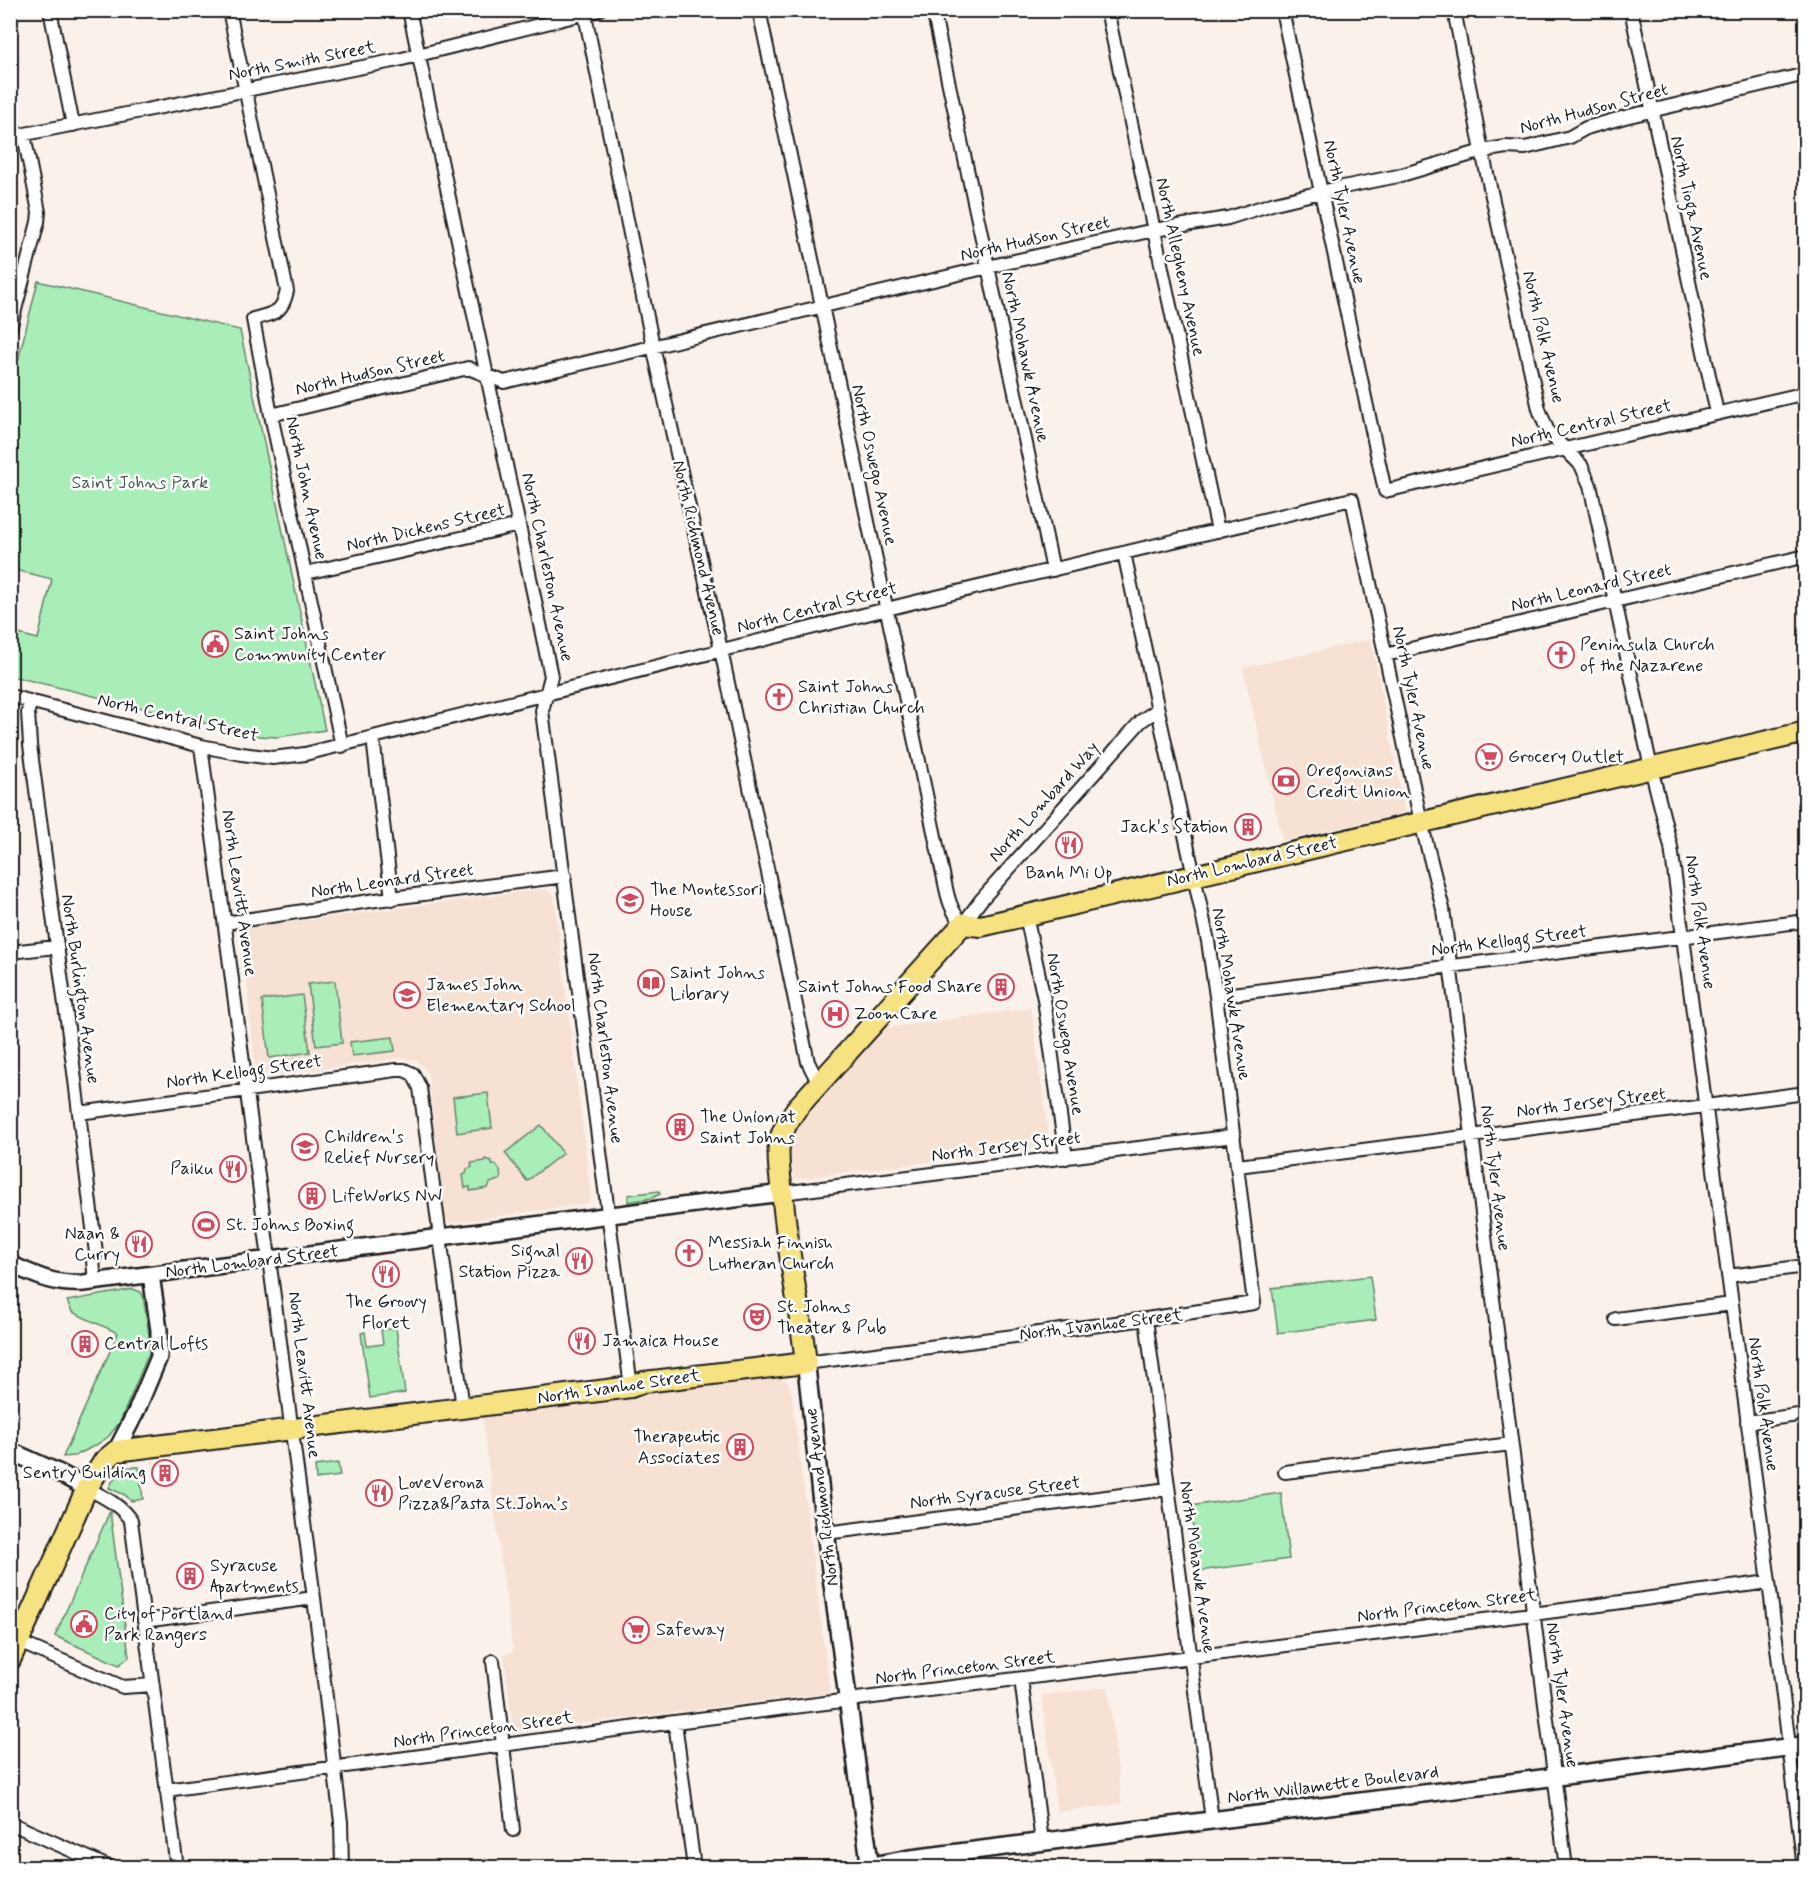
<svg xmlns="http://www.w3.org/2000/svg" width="1816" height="1878" viewBox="0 0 1816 1878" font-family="Mynerve,sans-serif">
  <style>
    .built { fill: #f6e1d3 }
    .green { fill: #a9edb8; stroke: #62846a; stroke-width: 1.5 }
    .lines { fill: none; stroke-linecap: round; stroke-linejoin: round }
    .minor-casing { stroke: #1c1c1c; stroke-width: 16 }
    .tertiary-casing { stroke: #1c1c1c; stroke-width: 20 }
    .secondary-casing { stroke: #1c1c1c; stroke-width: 21 }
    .primary-casing { stroke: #1c1c1c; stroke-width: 24 }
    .minor { stroke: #fff; stroke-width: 12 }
    .tertiary { stroke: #fff; stroke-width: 15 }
    .secondary { stroke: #fff; stroke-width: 16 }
    .primary { stroke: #f6e281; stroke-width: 20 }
    .labels { text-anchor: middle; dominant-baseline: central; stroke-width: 5; stroke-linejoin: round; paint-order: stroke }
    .street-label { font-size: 18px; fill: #1c1c1c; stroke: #fff }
    .park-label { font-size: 18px; fill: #465b4b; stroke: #fff }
    .poi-label { font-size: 18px; fill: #1c1c1c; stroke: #fff; text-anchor: start }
  </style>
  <rect width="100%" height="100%" fill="#fbf1eb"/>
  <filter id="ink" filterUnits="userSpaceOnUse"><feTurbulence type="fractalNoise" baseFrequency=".0167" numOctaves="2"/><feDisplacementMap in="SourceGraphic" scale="12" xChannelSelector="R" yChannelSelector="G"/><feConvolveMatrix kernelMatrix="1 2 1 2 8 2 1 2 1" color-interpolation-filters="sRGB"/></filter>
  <g filter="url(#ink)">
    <path class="built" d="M1371,639L1405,813L1283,841L1243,668Z
      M546,889L554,895L591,1197L588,1203L583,1204L450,1223L445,1220L429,1078L426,1069L416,1060L403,1058L263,1076L260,1074L255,1067L242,931L247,928Z
      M1031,1008L1050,1146L795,1179L790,1153L794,1134L802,1120L884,1028Z
      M777,1376L788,1383L791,1391L830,1693L513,1732L504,1654L513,1652L482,1414Z
      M1108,1687L1122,1804L1057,1812L1042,1695Z"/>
    <path class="green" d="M38,281L240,330L325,730L277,737L258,736L11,676V632L38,639L52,579L11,569V388Z
      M335,981L342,1043L316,1046L308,984Z
      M302,995L310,1052L269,1058L262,1000Z
      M393,1037L395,1051L352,1056L350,1042Z
      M488,1093L492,1128L457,1133L453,1097Z
      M541,1125L563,1153L527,1181L505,1153Z
      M485,1159L492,1161V1165H496L500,1170L501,1179L490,1183L488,1188L470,1191V1187L465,1188L463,1175L466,1174L467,1169L472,1167L471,1163L485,1161Z
      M659,1191L660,1194L652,1198L628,1202V1195Z
      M1370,1276L1376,1320L1278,1333L1272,1288Z
      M133,1289L141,1292L143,1296L151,1348L120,1422L108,1437L96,1445L75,1456L63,1457L118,1333L72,1312L67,1301Z
      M396,1328L405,1393L370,1398L361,1333L365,1332L367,1346L383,1344L381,1330Z
      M338,1463L340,1476L316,1479L315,1466Z
      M129,1467H139L143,1499L131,1501L125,1495L109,1488C114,1477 118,1472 129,1467Z
      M1281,1493L1289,1559L1199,1571L1190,1506Z
      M110,1511L129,1657L119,1665L55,1636Z"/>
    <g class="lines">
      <defs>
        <path id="minor" d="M50,10L73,125
          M229,10L287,291C282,314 274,313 253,319L271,415L342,746
          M409,10L551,676L542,711L631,1387
          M584,10L653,346L721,650L808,1062L819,1084
          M759,10L943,874C947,893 949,910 963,924L981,900L1141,721L1157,710
          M933,10L1053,570
          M1107,10L1218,531
          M1282,10L1385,491L1806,393
          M1454,10L1482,151L1539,409L1548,432L1581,465L1590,485L1651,768L1671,847L1769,1582L1804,1868
          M1631,10L1717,413
          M1805,10L1806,13
          M10,137L398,60L599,10
          M10,329L38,222L39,212L24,135
          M271,415L468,368L504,382L1005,263L1154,230L1228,218L1275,203L1338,188L1398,176L1482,151L1506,147L1525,148L1570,137L1586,128L1625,117L1806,74
          M306,573L519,525
          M1385,655L1806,556
          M10,696L201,746L242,754L273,758L305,754L915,602L1352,499L1421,822L1443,909L1566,1868
          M30,701L28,712L30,745L74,1072L96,1253L93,1261L95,1282
          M373,738L392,899
          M201,746L314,1598L341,1822L342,1868
          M1026,916L1044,999L1066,1158
          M225,923L376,900L565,876
          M10,952L56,947
          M1216,996L1806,921
          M79,1113L396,1070H404L413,1074L420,1088L463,1408
          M1238,1166L1806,1093
          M782,1193L1234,1136
          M1728,1276L1806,1266
          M1146,1319L1212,1820
          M1616,1319L1732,1304
          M806,1363L1146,1319L1254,1303L1216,996L1208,941L1124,553
          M1747,1422L1806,1414
          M1285,1472L1511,1444
          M87,1488C103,1497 120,1504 131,1521L177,1868
          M826,1533L1168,1489
          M144,1621L314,1598
          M14,1640L123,1687L153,1685
          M493,1661L513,1830
          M1021,1679L1042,1842
          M675,1722L694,1868
          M166,1790L675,1722L1548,1612L1769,1582
          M10,1823L111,1868"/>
        <path id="tertiary" d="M10,1264C37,1276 54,1285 84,1283L782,1193
          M116,1451L136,1412L159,1357V1330L151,1275"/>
        <path id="secondary" d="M806,1363L821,1498L870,1866L907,1859L1806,1745
          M10,1451L59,1473L87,1488"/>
        <path id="primary" d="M10,1660L87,1488L104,1461L116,1451L631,1387L644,1382L806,1363C800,1309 788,1255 783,1200C781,1182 777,1163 779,1145C781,1131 789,1119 797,1108L963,924L981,926L1806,732"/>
      </defs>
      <use href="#minor" class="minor-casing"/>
      <use href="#tertiary" class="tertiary-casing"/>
      <use href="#secondary" class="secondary-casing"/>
      <use href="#primary" class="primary-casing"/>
      <use href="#minor" class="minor"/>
      <use href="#tertiary" class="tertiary"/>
      <use href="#secondary" class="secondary"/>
      <use href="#primary" class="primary"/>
    </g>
  </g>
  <defs>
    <symbol id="civic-ring" viewBox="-11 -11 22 22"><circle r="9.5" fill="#fff" stroke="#d1495b" stroke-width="1.5"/><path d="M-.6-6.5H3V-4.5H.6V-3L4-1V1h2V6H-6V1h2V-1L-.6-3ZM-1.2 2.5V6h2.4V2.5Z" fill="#d1495b"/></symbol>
    <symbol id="church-ring" viewBox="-11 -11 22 22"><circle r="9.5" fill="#fff" stroke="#d1495b" stroke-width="1.5"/><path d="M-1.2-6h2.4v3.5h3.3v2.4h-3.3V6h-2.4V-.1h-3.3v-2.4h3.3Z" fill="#d1495b"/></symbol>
    <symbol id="supermarket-ring" viewBox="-11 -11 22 22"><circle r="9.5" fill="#fff" stroke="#d1495b" stroke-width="1.5"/><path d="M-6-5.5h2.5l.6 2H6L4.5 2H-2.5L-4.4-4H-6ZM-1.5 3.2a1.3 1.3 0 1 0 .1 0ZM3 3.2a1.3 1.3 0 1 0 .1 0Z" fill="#d1495b"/></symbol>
    <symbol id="bank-ring" viewBox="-11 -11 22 22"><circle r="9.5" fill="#fff" stroke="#d1495b" stroke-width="1.5"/><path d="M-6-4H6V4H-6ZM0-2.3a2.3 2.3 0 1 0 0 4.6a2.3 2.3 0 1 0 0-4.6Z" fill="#d1495b"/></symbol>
    <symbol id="building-ring" viewBox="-11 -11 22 22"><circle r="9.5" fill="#fff" stroke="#d1495b" stroke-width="1.5"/><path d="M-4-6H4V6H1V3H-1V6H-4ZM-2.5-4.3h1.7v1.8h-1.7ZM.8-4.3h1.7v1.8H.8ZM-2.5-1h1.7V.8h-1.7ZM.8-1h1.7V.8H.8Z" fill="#d1495b"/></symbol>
    <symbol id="restaurant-ring" viewBox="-11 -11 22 22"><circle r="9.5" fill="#fff" stroke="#d1495b" stroke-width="1.5"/><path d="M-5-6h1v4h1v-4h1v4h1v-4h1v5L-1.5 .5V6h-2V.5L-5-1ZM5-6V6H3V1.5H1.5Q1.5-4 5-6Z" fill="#d1495b"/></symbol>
    <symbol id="school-ring" viewBox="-11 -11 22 22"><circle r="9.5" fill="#fff" stroke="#d1495b" stroke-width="1.5"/><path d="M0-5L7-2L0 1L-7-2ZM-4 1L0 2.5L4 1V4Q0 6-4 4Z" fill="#d1495b"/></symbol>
    <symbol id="library-ring" viewBox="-11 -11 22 22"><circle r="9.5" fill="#fff" stroke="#d1495b" stroke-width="1.5"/><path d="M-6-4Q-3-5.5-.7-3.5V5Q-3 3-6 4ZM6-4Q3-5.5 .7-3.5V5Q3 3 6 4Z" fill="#d1495b"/></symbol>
    <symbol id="hospital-ring" viewBox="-11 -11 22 22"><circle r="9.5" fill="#fff" stroke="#d1495b" stroke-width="1.5"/><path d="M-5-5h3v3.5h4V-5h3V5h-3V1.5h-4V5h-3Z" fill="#d1495b"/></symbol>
    <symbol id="stadium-ring" viewBox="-11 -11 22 22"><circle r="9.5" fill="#fff" stroke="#d1495b" stroke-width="1.5"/><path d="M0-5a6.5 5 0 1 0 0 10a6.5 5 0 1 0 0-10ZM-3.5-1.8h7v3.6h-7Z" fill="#d1495b"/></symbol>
    <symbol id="theatre-ring" viewBox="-11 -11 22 22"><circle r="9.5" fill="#fff" stroke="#d1495b" stroke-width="1.5"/><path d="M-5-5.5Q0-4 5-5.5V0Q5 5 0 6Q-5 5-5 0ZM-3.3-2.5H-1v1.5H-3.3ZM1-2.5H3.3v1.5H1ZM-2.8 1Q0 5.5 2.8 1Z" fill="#d1495b"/></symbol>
  </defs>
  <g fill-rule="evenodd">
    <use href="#civic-ring" x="200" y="629" width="30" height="30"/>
    <use href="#church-ring" x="1546" y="640" width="30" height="30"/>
    <use href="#church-ring" x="764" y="682" width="30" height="30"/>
    <use href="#supermarket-ring" x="1474" y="742" width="30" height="30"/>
    <use href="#bank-ring" x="1271" y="766" width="30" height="30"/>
    <use href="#building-ring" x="1233" y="812" width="30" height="30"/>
    <use href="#restaurant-ring" x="1054" y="830" width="30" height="30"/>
    <use href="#school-ring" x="615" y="885" width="30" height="30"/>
    <use href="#library-ring" x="636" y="968" width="30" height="30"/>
    <use href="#building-ring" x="986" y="972" width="30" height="30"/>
    <use href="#school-ring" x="392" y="980" width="30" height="30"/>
    <use href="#hospital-ring" x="820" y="999" width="30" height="30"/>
    <use href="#building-ring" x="665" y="1112" width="30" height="30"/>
    <use href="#school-ring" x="290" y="1132" width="30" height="30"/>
    <use href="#restaurant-ring" x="218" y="1154" width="30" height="30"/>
    <use href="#building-ring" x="297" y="1181" width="30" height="30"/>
    <use href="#stadium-ring" x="191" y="1210" width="30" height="30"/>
    <use href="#restaurant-ring" x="124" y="1229" width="30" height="30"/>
    <use href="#church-ring" x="674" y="1238" width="30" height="30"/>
    <use href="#restaurant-ring" x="564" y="1246" width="30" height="30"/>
    <use href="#restaurant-ring" x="371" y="1259" width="30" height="30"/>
    <use href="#theatre-ring" x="742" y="1302" width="30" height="30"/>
    <use href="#restaurant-ring" x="567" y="1326" width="30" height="30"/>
    <use href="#building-ring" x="70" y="1329" width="30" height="30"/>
    <use href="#building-ring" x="725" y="1432" width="30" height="30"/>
    <use href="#building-ring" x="150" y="1458" width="30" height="30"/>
    <use href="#restaurant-ring" x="364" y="1478" width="30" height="30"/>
    <use href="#building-ring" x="175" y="1561" width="30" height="30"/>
    <use href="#civic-ring" x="69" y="1609" width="30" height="30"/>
    <use href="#supermarket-ring" x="621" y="1615" width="30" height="30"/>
  </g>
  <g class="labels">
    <g class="street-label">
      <text transform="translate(302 61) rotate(-11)">North Smith Street</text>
      <text transform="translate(1594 109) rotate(-15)">North Hudson Street</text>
      <text transform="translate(1691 208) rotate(78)">North Tioga Avenue</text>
      <text transform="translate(1344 212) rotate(78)">North Tyler Avenue</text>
      <text transform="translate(1035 239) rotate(-13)">North Hudson Street</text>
      <text transform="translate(1180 267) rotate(78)">North Allegheny Avenue</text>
      <text transform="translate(1543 337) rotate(77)">North Polk Avenue</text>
      <text transform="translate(1025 357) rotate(78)">North Mohawk Avenue</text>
      <text transform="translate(370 373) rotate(-13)">North Hudson Street</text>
      <text transform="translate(1591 424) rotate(-13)">North Central Street</text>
      <text transform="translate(874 465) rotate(78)">North Oswego Avenue</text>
      <text transform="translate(306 488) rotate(78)">North John Avenue</text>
      <text transform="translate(426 528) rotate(-13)">North Dickens Street</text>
      <text transform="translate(698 548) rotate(77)">North Richmond Avenue</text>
      <text transform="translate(547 567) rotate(78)">North Charleston Avenue</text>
      <text transform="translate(1591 588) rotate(-13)">North Leonard Street</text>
      <text transform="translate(817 608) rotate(-14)">North Central Street</text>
      <text transform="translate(1413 698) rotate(78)">North Tyler Avenue</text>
      <text transform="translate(178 718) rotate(13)">North Central Street</text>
      <text transform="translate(1044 802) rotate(-48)">North Lombard Way</text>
      <text transform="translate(1252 862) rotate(-13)">North Lombard Street</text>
      <text transform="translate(392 881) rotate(-8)">North Leonard Street</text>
      <text transform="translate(239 893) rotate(82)">North Leavitt Avenue</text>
      <text transform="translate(1700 922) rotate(82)">North Polk Avenue</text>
      <text transform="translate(1509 941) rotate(-7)">North Kellogg Street</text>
      <text transform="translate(80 989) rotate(82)">North Burlington Avenue</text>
      <text transform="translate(1231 994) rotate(81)">North Mohawk Avenue</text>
      <text transform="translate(1065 1034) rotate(81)">North Oswego Avenue</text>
      <text transform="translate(605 1048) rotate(83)">North Charleston Avenue</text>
      <text transform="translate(244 1072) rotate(-8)">North Kellogg Street</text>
      <text transform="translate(1591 1103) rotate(-7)">North Jersey Street</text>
      <text transform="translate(1006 1147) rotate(-7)">North Jersey Street</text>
      <text transform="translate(1495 1178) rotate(83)">North Tyler Avenue</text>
      <text transform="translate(252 1262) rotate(-7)">North Lombard Street</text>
      <text transform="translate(1101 1325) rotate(-7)">North Ivanhoe Street</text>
      <text transform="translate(304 1375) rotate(83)">North Leavitt Avenue</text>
      <text transform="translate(619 1387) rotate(-8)">North Ivanhoe Street</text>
      <text transform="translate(1763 1404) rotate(82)">North Polk Avenue</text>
      <text transform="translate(995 1493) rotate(-7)">North Syracuse Street</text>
      <text transform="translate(822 1497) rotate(-97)">North Richmond Avenue</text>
      <text transform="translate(1197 1567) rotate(82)">North Mohawk Avenue</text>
      <text transform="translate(1447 1606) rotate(-7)">North Princeton Street</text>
      <text transform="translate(965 1668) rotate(-7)">North Princeton Street</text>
      <text transform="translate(1562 1695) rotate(82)">North Tyler Avenue</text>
      <text transform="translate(483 1730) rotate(-8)">North Princeton Street</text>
      <text transform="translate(1333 1785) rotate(-7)">North Willamette Boulevard</text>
    </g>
    <g class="park-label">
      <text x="140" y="483">Saint Johns Park</text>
    </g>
    <g class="poi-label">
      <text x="234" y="634">Saint Johns<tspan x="234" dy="21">Community Center</tspan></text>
      <text x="1580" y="645">Peninsula Church<tspan x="1580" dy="21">of the Nazarene</tspan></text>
      <text x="798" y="687">Saint Johns<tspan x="798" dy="21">Christian Church</tspan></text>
      <text x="1508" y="757">Grocery Outlet</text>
      <text x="1306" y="771">Oregonians<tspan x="1306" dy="21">Credit Union</tspan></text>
      <text x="1228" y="827" text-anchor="end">Jack's Station</text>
      <text x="1069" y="873" text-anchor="middle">Banh Mi Up</text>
      <text x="650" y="890">The Montessori<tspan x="650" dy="21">House</tspan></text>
      <text x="670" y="973">Saint Johns<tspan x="670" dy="21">Library</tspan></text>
      <text x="426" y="985">James John<tspan x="426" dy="21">Elementary School</tspan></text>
      <text x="982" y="987" text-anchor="end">Saint Johns Food Share</text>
      <text x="854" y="1014">ZoomCare</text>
      <text x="700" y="1117">The Union at<tspan x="700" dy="21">Saint Johns</tspan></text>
      <text x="324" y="1137">Children's<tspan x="324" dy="21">Relief Nursery</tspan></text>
      <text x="214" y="1169" text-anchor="end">Paiku</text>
      <text x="332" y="1196">LifeWorks NW</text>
      <text x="226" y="1225">St. Johns Boxing</text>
      <text x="120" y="1234" text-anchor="end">Naan &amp;<tspan x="120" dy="21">Curry</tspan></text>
      <text x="708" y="1243">Messiah Finnish<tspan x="708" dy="21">Lutheran Church</tspan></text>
      <text x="560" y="1251" text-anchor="end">Signal<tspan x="560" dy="21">Station Pizza</tspan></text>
      <text x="386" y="1302" text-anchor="middle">The Groovy<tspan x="386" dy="21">Floret</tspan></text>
      <text x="777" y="1307">St. Johns<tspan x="777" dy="21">Theater &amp; Pub</tspan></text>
      <text x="602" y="1341">Jamaica House</text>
      <text x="104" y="1344">Central Lofts</text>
      <text x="720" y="1437" text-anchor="end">Therapeutic<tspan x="720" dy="21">Associates</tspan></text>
      <text x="146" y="1473" text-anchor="end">Sentry Building</text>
      <text x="398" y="1483">LoveVerona<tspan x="398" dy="21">Pizza&amp;Pasta St.John’s</tspan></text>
      <text x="210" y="1566">Syracuse<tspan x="210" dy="21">Apartments</tspan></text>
      <text x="104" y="1614">City of Portland<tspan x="104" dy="21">Park Rangers</tspan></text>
      <text x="656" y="1630">Safeway</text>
    </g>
  </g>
  <rect width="1816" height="1878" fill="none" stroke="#fff" stroke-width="36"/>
  <rect x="18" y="18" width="1780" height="1842" fill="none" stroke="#1c1c1c" stroke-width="2" filter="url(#ink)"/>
</svg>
